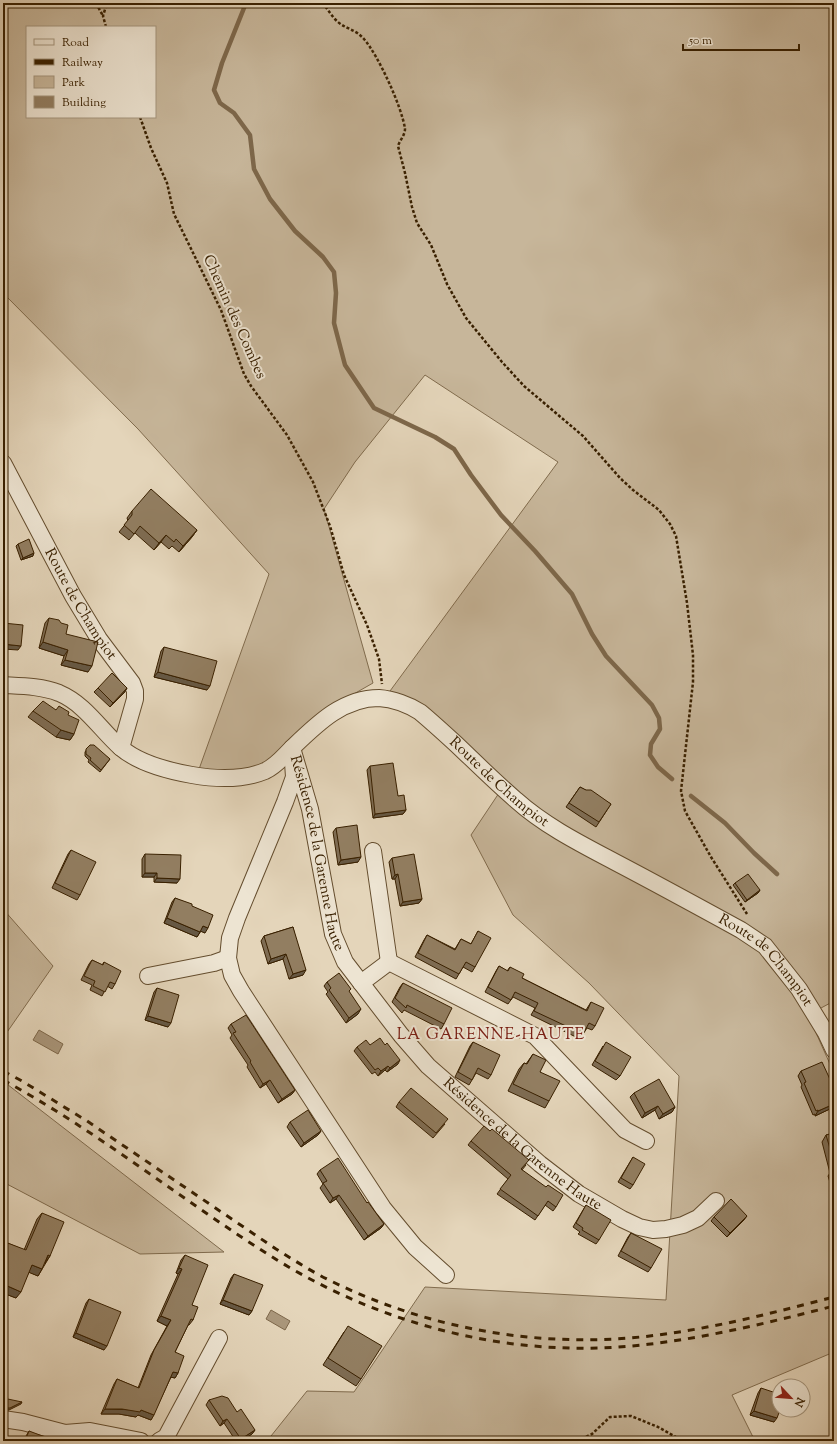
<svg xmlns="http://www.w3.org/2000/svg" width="837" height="1444" viewBox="0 0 837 1444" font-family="'Sorts Mill Goudy',serif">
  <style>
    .green { fill: #c7b69a; stroke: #806b4d; fill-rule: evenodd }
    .water { fill: #aa977b; stroke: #7d674a }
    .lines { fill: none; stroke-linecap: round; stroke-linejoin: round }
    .stream { stroke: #7d674a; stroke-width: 4.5 }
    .minor-casing { stroke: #644d2e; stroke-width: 18 }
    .path { stroke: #392000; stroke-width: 2.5; stroke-dasharray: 3 2; stroke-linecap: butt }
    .minor { stroke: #ede4d2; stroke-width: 16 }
    .rail { stroke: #392000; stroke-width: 3; stroke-dasharray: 7 7; stroke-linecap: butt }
    .wall { fill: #7e6c53; stroke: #392000 }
    .shaded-wall { fill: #665844; stroke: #392000 }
    .building { fill: #927e61; stroke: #392000 }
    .labels { text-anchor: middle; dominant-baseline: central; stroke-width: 4; stroke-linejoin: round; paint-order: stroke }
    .street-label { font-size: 15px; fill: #392000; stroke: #ede4d2 }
    .neighbourhood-label { font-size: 16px; letter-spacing: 1px; fill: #7a1f14; stroke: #ede4d2 }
  </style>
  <rect width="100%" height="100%" fill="#e4d5ba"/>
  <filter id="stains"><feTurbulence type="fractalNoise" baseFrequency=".005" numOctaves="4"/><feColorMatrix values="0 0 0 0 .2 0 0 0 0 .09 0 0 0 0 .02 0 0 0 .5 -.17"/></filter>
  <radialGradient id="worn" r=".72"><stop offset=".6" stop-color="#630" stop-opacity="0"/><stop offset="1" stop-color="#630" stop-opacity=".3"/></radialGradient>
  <path class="green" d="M3,3H834V1001L808,1015L834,1073V1352L732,1395L755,1441H267L307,1391L354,1392L425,1287L666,1300L679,1076L589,983L513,915L471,835L503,787L443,723L390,691L558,462L425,375L355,462L324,509L373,683L324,711L258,771L198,772L269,574L138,429L3,293ZM27,27H155V117H27Z
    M3,909L53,966L3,1038Z
    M3,1081L224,1252L140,1254L3,1182Z"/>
  <path class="water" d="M39,1030L63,1044L58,1054L33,1040Z
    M271,1310L290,1321L285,1330L266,1319Z"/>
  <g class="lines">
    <path class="stream" d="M246,3L222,63L214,90L220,103L234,113L250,135L254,169L270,199L295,231L323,257L334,272L336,293L334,323L345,365L374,408L435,437L454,449L471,475L501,515L535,551L572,594L592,634L606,656L652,705L659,718L660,729L651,744L650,755L658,767L672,779
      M691,796L725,823L754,853L777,874"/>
    <defs>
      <g id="minor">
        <path id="s1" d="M3,463L73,596L99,639L132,683L135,691V699L121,748"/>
        <path id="s2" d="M3,685C21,686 41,686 59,693C85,704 100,729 120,747C138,763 169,771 192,775C215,779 243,780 265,771C276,766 283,757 291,749C316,725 342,698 379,698C393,699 409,705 420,712C432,722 444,733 456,744C476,763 495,782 516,800C545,826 581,844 615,862C657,884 699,907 741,930L765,946L799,989L826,1033L834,1050"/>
        <path d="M373,851L389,962"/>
        <path d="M148,976L214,963L228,958"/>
        <path d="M361,983L389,962L535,1036L625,1130L646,1141"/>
        <path id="s3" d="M446,1275L415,1247L383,1208L241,991L232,975L228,958L230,938L237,918L285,802L294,777L292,748L310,809L333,934L345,962L401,1035L428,1066L540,1164L579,1194L622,1219L639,1227L653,1230L666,1229L683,1225L698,1218L716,1201"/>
        <path d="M3,1419L23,1422L65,1433"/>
        <path d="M62,1441L65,1433L90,1431L141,1441"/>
        <path d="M159,1441L166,1437L219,1338"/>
      </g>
    </defs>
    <use href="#minor" class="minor-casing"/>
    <path class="path" d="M96,3L103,16
      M322,3C328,9 332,17 338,22C346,29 355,29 364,39C378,55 402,107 405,129C405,135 400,140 398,146L405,173L412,207L417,223L431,245L447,284L466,318L502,362L524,386L583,436L620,478L633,490L659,510L670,524L676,536L687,603L693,655V682L681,791L685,811L711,857L747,914
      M106,27L103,16L107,3
      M140,117L151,148L167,183L174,214L221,310L244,374L251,386L287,435L313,482L330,526L344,575L367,625L379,659L382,684
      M577,1441L592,1434L610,1417L631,1416L658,1427L683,1441"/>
    <use href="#minor" class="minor"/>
    <path class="rail" d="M3,1071L22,1081L87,1121L276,1249C294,1260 312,1272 331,1281C437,1333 556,1351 672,1333C727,1325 780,1311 834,1297
      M3,1080C99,1132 184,1202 277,1260C386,1327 515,1359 642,1345C707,1338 771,1322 834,1306"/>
  </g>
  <path class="wall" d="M132,511L197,530L192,537L179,552L172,546L169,549L161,542L154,550L135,533L129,540L119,532L128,521L127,518Z
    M18,544L33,556L21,560L16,546Z
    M49,618L66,634L88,672L61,665L64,656L39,648L45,623Z
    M164,647L207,690L154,677L161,651Z
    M98,688H127L124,693L110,707L94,692Z
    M56,710L74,734L70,740L56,737L28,717L33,711Z
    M90,745L110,759L100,772L88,762L89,760L85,756V752Z
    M370,766L398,796L406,810L403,814L373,818L367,770Z
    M580,787L611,804L596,827L566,807Z
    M336,828L358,862L338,865L333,832Z
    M71,850L80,895L77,900L52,888L68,854Z
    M145,854L177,883L154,882V877H142V859Z
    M392,858L422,899L419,903L400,906L395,879H392L389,862Z
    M735,883L760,890L758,893L745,902L733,885Z
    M175,898L192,906L205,933L201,931L197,937L164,923L172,902Z
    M293,927L303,975L289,979L283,959L268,964L261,941L264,936Z
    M478,931L475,967L472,972L463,967L456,979L415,957L424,940L427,935L455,949L461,939L471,944Z
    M92,960L102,965L104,962L115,984L112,989L107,986L102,996L90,990L92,985L81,980L89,964Z
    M499,966L507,971L510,967L522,978L586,1010L591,1002L595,1026L592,1030L587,1028L580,1039L531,1015L535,1008L513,997L508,1004L485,992L496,971Z
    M327,982L349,992L358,1014L346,1023L326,994L328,992L324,986Z
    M403,983L444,1024L441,1029L404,1010L402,1013L392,1002L400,987Z
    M157,988L168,1027L145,1020L154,992Z
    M231,1024L295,1090L292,1094L278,1103L266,1084L260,1088L247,1067L248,1065L230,1038L232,1035L228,1028Z
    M473,1042L491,1075L488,1079L476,1073L472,1080L469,1085L455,1077L470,1046Z
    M370,1045L398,1064L387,1072L385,1070L378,1076L375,1072L372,1074L354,1051L357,1047Z
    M603,1046L620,1076L616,1080L592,1065Z
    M533,1054L540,1072L549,1101L545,1108L508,1091L519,1069L524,1063L526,1064Z
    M801,1071L834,1088V1107L815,1116V1114L813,1115L801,1087L802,1085L798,1076Z
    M634,1093L675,1107L672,1112L659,1119L655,1110L642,1118L630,1097Z
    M399,1102L445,1124L433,1138L396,1107Z
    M290,1122L321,1131L318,1135L301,1147L287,1127Z
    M834,1133V1188L832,1189L828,1176L830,1173L822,1142L826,1135Z
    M471,1141L526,1165L522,1170L556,1207L553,1211L545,1205L535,1220L497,1194L508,1179L468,1145Z
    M633,1157V1185L630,1189L618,1182Z
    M320,1170L367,1203L384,1224L381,1228L364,1240L336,1199L330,1203L320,1188L323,1184L317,1174Z
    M586,1205L599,1240L596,1244L578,1234L580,1232L573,1227Z
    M42,1213L50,1256L38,1276L29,1272L16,1298L3,1293V1245L5,1242L24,1250L37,1219Z
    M714,1217L744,1220L727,1237L711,1221Z
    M631,1233L651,1268L648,1272L618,1256L628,1237Z
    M185,1255L192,1305L193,1320L189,1325H188L175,1352L178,1373L175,1378L171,1377L151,1420L138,1415L136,1417L119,1414H101L114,1384L117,1379L138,1388L151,1355L167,1326L157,1321L178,1274L176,1273L181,1260Z
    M234,1274L252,1311L249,1315L220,1304L231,1278Z
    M89,1299L104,1350L73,1337L86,1303Z
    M344,1332L361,1379L356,1386L323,1365Z
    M761,1388L774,1422L750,1415L758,1393Z
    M209,1400L237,1412L255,1430L252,1434L241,1441H236L224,1423L220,1426L206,1405Z
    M29,1431L47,1441H24L26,1436Z"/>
  <path class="shaded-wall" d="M197,530L192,537L179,552L183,546Z
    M166,535L161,542L154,550L159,543Z
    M34,553L33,556L21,560L23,558Z
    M43,642L68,650L64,656L39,648Z
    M3,644L21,646L18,650L3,649Z
    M65,660L92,666L88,672L61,665Z
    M158,672L210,686L207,690L154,677Z
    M127,688L124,693L110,707L113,703Z
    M61,730L74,734L70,740L56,737Z
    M406,810L403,814L373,818L375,814Z
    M361,857L358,862L338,865L341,860Z
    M145,873H157L154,877H142Z
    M398,874L395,879H392L395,875Z
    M157,878L180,879L177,883L154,882Z
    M760,890L758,893L745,902L747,900Z
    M422,899L419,903L400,906L403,902Z
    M167,918L200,932L197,937L164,923Z
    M203,926L208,928L205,933L200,931Z
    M286,954L283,959L268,964L271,959Z
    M306,970L303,975L289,979L293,974Z
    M361,1009L358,1014L346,1023L349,1018Z
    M148,1016L171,1023L168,1027L145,1020Z
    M400,1060L398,1064L387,1072L390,1068Z
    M388,1066L385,1070L378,1076L381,1071Z
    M270,1080L266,1084L260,1088L263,1084Z
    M295,1090L292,1094L278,1103L282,1099Z
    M834,1104V1107L815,1116L818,1111Z
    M658,1106L655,1110L642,1118L645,1113Z
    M675,1107L672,1112L659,1119L663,1114Z
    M321,1131L318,1135L301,1147L304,1143Z
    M339,1195L336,1199L330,1203L333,1198Z
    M747,1216L744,1220L727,1237L730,1233Z
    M384,1224L381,1228L364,1240L368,1236Z
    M48,1255L50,1256L45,1263Z
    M32,1265L42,1269L38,1276L28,1272Z
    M179,1268L182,1269L178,1274L176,1273Z
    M3,1284L21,1292L16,1298L3,1293Z
    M223,1300L252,1311L249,1315L220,1304Z
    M161,1316L171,1320L167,1326L157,1321Z
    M76,1333L107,1346L104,1350L73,1337Z
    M173,1372L178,1373L175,1378L170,1377Z
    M22,1402L21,1404L9,1410H3V1408Z
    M105,1409L141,1410L154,1415L151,1420L138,1415L136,1417L119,1414H101Z
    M754,1411L777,1418L774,1422L750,1415Z
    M227,1419L224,1423L220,1426L223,1421Z
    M255,1430L252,1434L241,1441H239L241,1439Z"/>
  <path class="building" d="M151,489L197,530L183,546L176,539L174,542L166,535L159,543L140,526L134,534L124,525L132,515V511Z
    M29,539L34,553L23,558L18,544Z
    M49,618L59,620L61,623L68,625L66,634L98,642L92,666L65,660L68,650L43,642Z
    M3,623L23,625L21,646L3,644Z
    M164,647L217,661L210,686L158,672Z
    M112,673L127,688L113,703L98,688Z
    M43,701L56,710L59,706L69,712L68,715L79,720L74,734L61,730L33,711Z
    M90,745H94L110,759L101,770L90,760L91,758L86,754V749Z
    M393,763L398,796L404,795L406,810L375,814L370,766Z
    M580,787L586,790H591L611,804L599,822L569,803Z
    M357,825L361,857L341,860L336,828Z
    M71,850L96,862L80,895L55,883Z
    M145,854L181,855L180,879L157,878V873H145Z
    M414,854L422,899L403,902L398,874L395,875L392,858Z
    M748,874L760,890L747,900L735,883Z
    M175,898L192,904V906L213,915L208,928L203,926L200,932L167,918Z
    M293,927L306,970L293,974L286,954L271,959L264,936Z
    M478,931L491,938L475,967L466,962L459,974L418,953L427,935L455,950L461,939L471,944Z
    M92,960L103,965L104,962L121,971L115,984L110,982L105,992L93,986L95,981L84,976Z
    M499,966L508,971L510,967L524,974L522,978L587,1011L591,1002L604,1008L595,1026L589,1023L583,1034L534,1011L538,1003L515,992L511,1000L488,987Z
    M339,973L351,989L349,991L361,1009L349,1018L329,990L331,988L327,982Z
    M403,983L452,1008L444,1024L407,1005L406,1008L395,998Z
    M157,988L179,995L171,1023L148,1016Z
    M246,1015L295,1090L282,1099L270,1080L263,1084L250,1062L251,1061L233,1033L236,1032L231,1024Z
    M380,1038L385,1045L387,1043L400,1060L390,1068L388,1066L381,1071L378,1068L375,1070L357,1047L366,1040L370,1045Z
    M473,1042L500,1055L491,1075L478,1068L472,1080L458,1072Z
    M606,1042L631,1057L620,1076L595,1061Z
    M533,1054L546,1060L540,1072L560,1081L549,1101L513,1084L524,1063L527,1064Z
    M822,1062L834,1088V1104L818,1111V1110L816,1111L804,1083L806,1082L801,1071Z
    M659,1079L675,1107L663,1114L658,1106L645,1113L634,1093Z
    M411,1088L448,1119L436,1133L399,1102Z
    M308,1110L321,1131L304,1143L290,1122Z
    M484,1126L490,1131L492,1129L529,1160L521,1169L546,1187L548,1185L563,1195L556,1207L548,1201L538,1216L500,1189L511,1175L471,1141Z
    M834,1133V1162L826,1135Z
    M633,1157L645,1164L633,1185L621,1178Z
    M338,1158L367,1203L368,1202L384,1224L368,1236L339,1195L333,1198L323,1183L327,1181L320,1170Z
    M731,1199L747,1216L730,1233L714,1217Z
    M586,1205L611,1220L599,1240L582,1230L583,1228L576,1223Z
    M42,1213L64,1222L50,1256L48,1255L42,1269L32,1265L21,1292L3,1284V1247L5,1242L26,1250Z
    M631,1233L662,1249L651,1268L621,1251Z
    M185,1255L208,1265L192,1305L198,1307L193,1320L191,1319L175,1352L184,1356L178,1373L173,1372L154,1415L141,1410L140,1412L122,1409H105L117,1379L139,1388L154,1350L171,1320L161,1316L182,1269L179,1268Z
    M234,1274L263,1285L252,1311L223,1300Z
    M89,1299L121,1312L107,1346L76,1333Z
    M348,1326L382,1346L361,1379L328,1358Z
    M761,1388L779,1394V1410H780L777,1418L754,1411Z
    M222,1396L228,1398L237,1412L241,1409L255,1430L241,1439L227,1419L223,1421L209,1400Z
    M3,1398L22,1402L10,1408H3Z
    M29,1431L48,1438L47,1441H25Z"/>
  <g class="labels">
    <g class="street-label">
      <text transform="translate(234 317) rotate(66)">Chemin des Combes</text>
      <text stroke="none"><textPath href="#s1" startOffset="161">Route de Champiot</textPath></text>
      <text stroke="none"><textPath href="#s2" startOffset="579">Route de Champiot</textPath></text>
      <text stroke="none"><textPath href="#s3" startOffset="718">Résidence de la Garenne Haute</textPath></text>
      <text stroke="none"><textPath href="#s2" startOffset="903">Route de Champiot</textPath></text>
      <text stroke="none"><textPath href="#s3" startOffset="1087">Résidence de la Garenne Haute</textPath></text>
    </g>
    <g class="neighbourhood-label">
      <text x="491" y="1035">LA GARENNE-HAUTE</text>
    </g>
  </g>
  <rect width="837" height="1444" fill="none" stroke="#e4d5ba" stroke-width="16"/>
  <rect x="4" y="4" width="829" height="1436" fill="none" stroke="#392000" stroke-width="2"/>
  <rect x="8" y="8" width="821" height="1428" fill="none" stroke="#392000"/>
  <rect x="26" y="26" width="130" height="92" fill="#ede4d2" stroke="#a5967e"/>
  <rect x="34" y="39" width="20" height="6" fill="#ede4d2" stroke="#a5967e"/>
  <text x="62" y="46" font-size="12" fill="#392000">Road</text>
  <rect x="34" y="59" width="20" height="6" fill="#392000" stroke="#a5967e"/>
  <text x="62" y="66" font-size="12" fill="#392000">Railway</text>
  <rect x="34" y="76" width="20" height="12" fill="#c7b69a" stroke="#a5967e"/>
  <text x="62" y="86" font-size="12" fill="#392000">Park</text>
  <rect x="34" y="96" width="20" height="12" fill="#927e61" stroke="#a5967e"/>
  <text x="62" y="106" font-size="12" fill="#392000">Building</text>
  <g transform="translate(791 1398) rotate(116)"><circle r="19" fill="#ede4d2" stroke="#a5967e"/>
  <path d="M0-3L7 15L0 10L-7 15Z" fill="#8f2418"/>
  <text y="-6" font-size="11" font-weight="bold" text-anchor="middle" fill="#392000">N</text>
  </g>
  <path d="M683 44v6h116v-6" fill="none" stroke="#392000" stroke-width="2"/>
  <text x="689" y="44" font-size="12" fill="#392000" stroke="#ede4d2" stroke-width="3" paint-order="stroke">50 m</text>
  <rect width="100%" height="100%" filter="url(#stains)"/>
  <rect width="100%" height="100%" fill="url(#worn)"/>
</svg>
